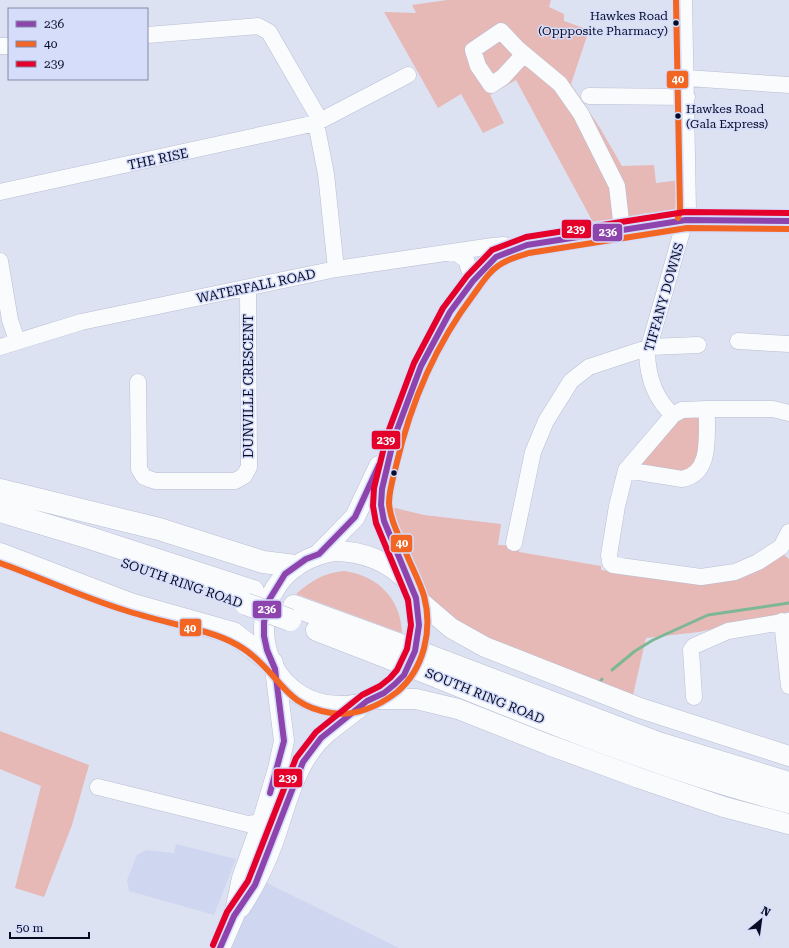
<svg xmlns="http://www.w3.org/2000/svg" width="789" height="948" viewBox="0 0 789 948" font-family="'Roboto Serif',serif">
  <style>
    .built { fill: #cfd7f0 }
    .green { fill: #e6b8b6 }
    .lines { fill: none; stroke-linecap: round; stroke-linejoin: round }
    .stream { stroke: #7db795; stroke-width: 3 }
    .minor-casing { stroke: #b8bed2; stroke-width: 17 }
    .major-casing { stroke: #b8bed2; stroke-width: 21 }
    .highway-casing { stroke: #b8bed2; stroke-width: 23 }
    .minor { stroke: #fafbfd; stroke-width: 16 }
    .major { stroke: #fafbfd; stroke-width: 20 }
    .highway { stroke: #fafbfd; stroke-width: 22 }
    .highway-bridge-casing { stroke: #b8bed2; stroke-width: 23; stroke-linecap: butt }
    .highway-bridge { stroke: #fafbfd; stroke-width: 22 }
    .bus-1-casing { stroke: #d5ddfb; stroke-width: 9 }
    .bus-2-casing { stroke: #d5ddfb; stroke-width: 9 }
    .bus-3-casing { stroke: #d5ddfb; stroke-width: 9 }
    .bus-1 { stroke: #8e44ad; stroke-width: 6 }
    .bus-2 { stroke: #f26522; stroke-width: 6 }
    .bus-3 { stroke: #e4002b; stroke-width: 6 }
    .bus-dot { fill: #070b24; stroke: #d5ddfb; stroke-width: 1.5 }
    .labels { text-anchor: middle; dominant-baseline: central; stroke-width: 3; stroke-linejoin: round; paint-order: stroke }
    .bus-label { font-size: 12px; fill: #070b24; stroke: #d5ddfb; text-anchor: end }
    .street-label { font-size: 13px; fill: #070b24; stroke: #d5ddfb }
    .line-badge { stroke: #d5ddfb; stroke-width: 1.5 }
    .badge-label { font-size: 11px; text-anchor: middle; font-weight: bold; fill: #fff }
  </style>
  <rect width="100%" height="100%" fill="#dde2f3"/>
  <path class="built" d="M176,844L236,859L214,915L129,891L127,880L137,855L147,850L174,853Z
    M263,881L399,948H230Z"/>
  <path class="green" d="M447,0H551L549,7L564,14V21L589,30L571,84L600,128L622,166L654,165L656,183L681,180L680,205L676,212L647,213L594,224L516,80L490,95L504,123L483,133L461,94L438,108L384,12L416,13L412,5Z
    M683,416H695L699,419V459L684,473L643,469L640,461Z
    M391,507L424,515L501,524L498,545L519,546V552L601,566V570L683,580L783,554L789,559V612L699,632L646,638L633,695L471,633L429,598L407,561L394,532Z
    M345,571C378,576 401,599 402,633L296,594C311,581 325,572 345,571Z
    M0,731L89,765L72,825L44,897L15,888L41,786L0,769Z"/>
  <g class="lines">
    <path class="stream" d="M612,670L635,651L653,640L708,615L789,603
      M598,685L602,679"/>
    <defs>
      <path id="minor" d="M147,35L258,26L269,32L317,115L316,123L326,174L336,269
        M0,46H9
        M524,54L503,77L491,85L478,66L473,50L501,31L518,49L560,84L581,114L617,186L622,229
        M687,78L789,85
        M589,96L687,97
        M0,192L316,123L408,75
        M455,252L466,260L473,281
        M0,261L10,320L17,341
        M738,341L789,344
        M0,347L81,322L336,269L493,246L504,245L514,249
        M138,382L139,469L144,477L155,481H235L244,476L249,467L248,288
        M707,409H773L789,413
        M673,415L626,470L682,479C713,474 706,433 707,409L682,410L673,415C655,399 648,378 647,354L688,210L684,0
        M626,470L617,506L609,555L610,562L613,565L701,577L735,572L758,562L781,547L789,532
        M514,543L533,452L546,421L571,381L589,367L650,347L698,345
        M782,621L789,686
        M694,697L691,650L694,646L728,631L789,621
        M98,787L248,824L262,822"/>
      <path id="major" d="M334,551C362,551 390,561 409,583C417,593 419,609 419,621C419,667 389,706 340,706C249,705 231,570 334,551Z
        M319,554L355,517L379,466
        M409,583L384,521L381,505L382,489L394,438L421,366L450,312L486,265L501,254L527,245L644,226L686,220L789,221
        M416,598L451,628L485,647L640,708L789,756
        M373,699H416L458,709L549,745L639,778L724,807L789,824
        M240,908C254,887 265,865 274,840C284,811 292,776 311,750C325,730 348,718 366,702
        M220,948L234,916L242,878L262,822L278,769L284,741L275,669"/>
      <path id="highway" d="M0,490L159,529L263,562L295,566
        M0,511L90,538L253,591
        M0,554L130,604L233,633L272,663
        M294,606L398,644
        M317,630L392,659
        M443,661L658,743L789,783
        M438,677C553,724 668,771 789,802"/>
    </defs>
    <use href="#minor" class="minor-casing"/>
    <use href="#major" class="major-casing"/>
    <use href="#highway" class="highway-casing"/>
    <use href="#minor" class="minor"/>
    <use href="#major" class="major"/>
    <use href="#highway" class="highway"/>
    <defs>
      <path id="highway-bridge" d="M246,604L290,620
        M398,644L443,661
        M392,659L438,677"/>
    </defs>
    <use href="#highway-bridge" class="highway-bridge-casing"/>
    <use href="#highway-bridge" class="highway-bridge"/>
    <defs>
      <path id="bus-1" d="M270,793L284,741L275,669L267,650L264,636V622L269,600L285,574L306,559L319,554L355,517L379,465
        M220,948L234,916L255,885L303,762L321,738L367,701L384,693L395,684L404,675L415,651L419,625L416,598L384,521L381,505L382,489L394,438L421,366L450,312L473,281L496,257L527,245L686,220L789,221"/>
      <path id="bus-2" d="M676,0L680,209L678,218
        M0,563C42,578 82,597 124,610C148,618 173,623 198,630C218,635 237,642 253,656C283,681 287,706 331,713C355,717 379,706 397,692C424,669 433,630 424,596C419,580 410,564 404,548C398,534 390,519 389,503C389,491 393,478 396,466C410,405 436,344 474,294C479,287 485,278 491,272C501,261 516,257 529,253L687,228L789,229"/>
      <path id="bus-3" d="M213,945L227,912L248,881L296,758L316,732L362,695L380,686L390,678L397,670L407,649L411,625L408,600L376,523L373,506L374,488L387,435L414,363L443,308L467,276L492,250L526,237L685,212L789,213"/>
    </defs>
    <use href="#bus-1" class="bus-1-casing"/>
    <use href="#bus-2" class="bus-2-casing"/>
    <use href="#bus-3" class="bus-3-casing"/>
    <use href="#bus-1" class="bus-1"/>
    <use href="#bus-2" class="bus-2"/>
    <use href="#bus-3" class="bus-3"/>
  </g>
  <g class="bus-dot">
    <circle cx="676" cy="23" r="3.5"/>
    <circle cx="678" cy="116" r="3.5"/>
    <circle cx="394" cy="473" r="3.5"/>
  </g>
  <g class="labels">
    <g class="bus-label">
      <text x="668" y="16">Hawkes Road<tspan x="668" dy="15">(Oppposite Pharmacy)</tspan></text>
      <text x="686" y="109" text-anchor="start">Hawkes Road<tspan x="686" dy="15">(Gala Express)</tspan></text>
    </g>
    <g class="street-label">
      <text transform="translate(158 159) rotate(-12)">THE RISE</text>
      <text transform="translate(256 286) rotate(-12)">WATERFALL ROAD</text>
      <text transform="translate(664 297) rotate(-74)">TIFFANY DOWNS</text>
      <text transform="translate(248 386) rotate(-90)">DUNVILLE CRESCENT</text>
      <text transform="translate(182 583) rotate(19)">SOUTH RING ROAD</text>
      <text transform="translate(485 696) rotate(22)">SOUTH RING ROAD</text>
    </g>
  </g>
  <g class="line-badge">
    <rect x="666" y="70" width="23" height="19" rx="4" fill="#f26522"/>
    <rect x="561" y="219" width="31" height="20" rx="4" fill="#e4002b"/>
    <rect x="592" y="223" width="31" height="19" rx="4" fill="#8e44ad"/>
    <rect x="371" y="430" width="30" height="20" rx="4" fill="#e4002b"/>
    <rect x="390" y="534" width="23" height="19" rx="4" fill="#f26522"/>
    <rect x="252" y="600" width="30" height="19" rx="4" fill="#8e44ad"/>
    <rect x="179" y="618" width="23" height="19" rx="4" fill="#f26522"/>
    <rect x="273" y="768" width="30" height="20" rx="4" fill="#e4002b"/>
  </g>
  <g class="badge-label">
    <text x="678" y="83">40</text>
    <text x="576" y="233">239</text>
    <text x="608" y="236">236</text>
    <text x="386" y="444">239</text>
    <text x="402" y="547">40</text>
    <text x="267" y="613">236</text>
    <text x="190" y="632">40</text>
    <text x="288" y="782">239</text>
  </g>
  <rect x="8" y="8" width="140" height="72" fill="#d5ddfb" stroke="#8389a5"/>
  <rect x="16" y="21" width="20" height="6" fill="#8e44ad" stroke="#8389a5"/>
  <text x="44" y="28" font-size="12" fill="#070b24">236</text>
  <rect x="16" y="41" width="20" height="6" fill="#f26522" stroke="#8389a5"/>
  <text x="44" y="48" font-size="12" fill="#070b24">40</text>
  <rect x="16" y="61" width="20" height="6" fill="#e4002b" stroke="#8389a5"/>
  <text x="44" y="68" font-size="12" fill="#070b24">239</text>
  <g transform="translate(761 920) rotate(29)" stroke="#d5ddfb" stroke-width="3" paint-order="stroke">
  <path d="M0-3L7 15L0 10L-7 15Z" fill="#070b24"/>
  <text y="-6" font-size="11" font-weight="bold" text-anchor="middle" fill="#070b24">N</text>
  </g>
  <path d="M10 932v6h79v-6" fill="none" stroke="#070b24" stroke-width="2"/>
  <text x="16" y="932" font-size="12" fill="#070b24" stroke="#d5ddfb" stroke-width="3" paint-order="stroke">50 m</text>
</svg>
